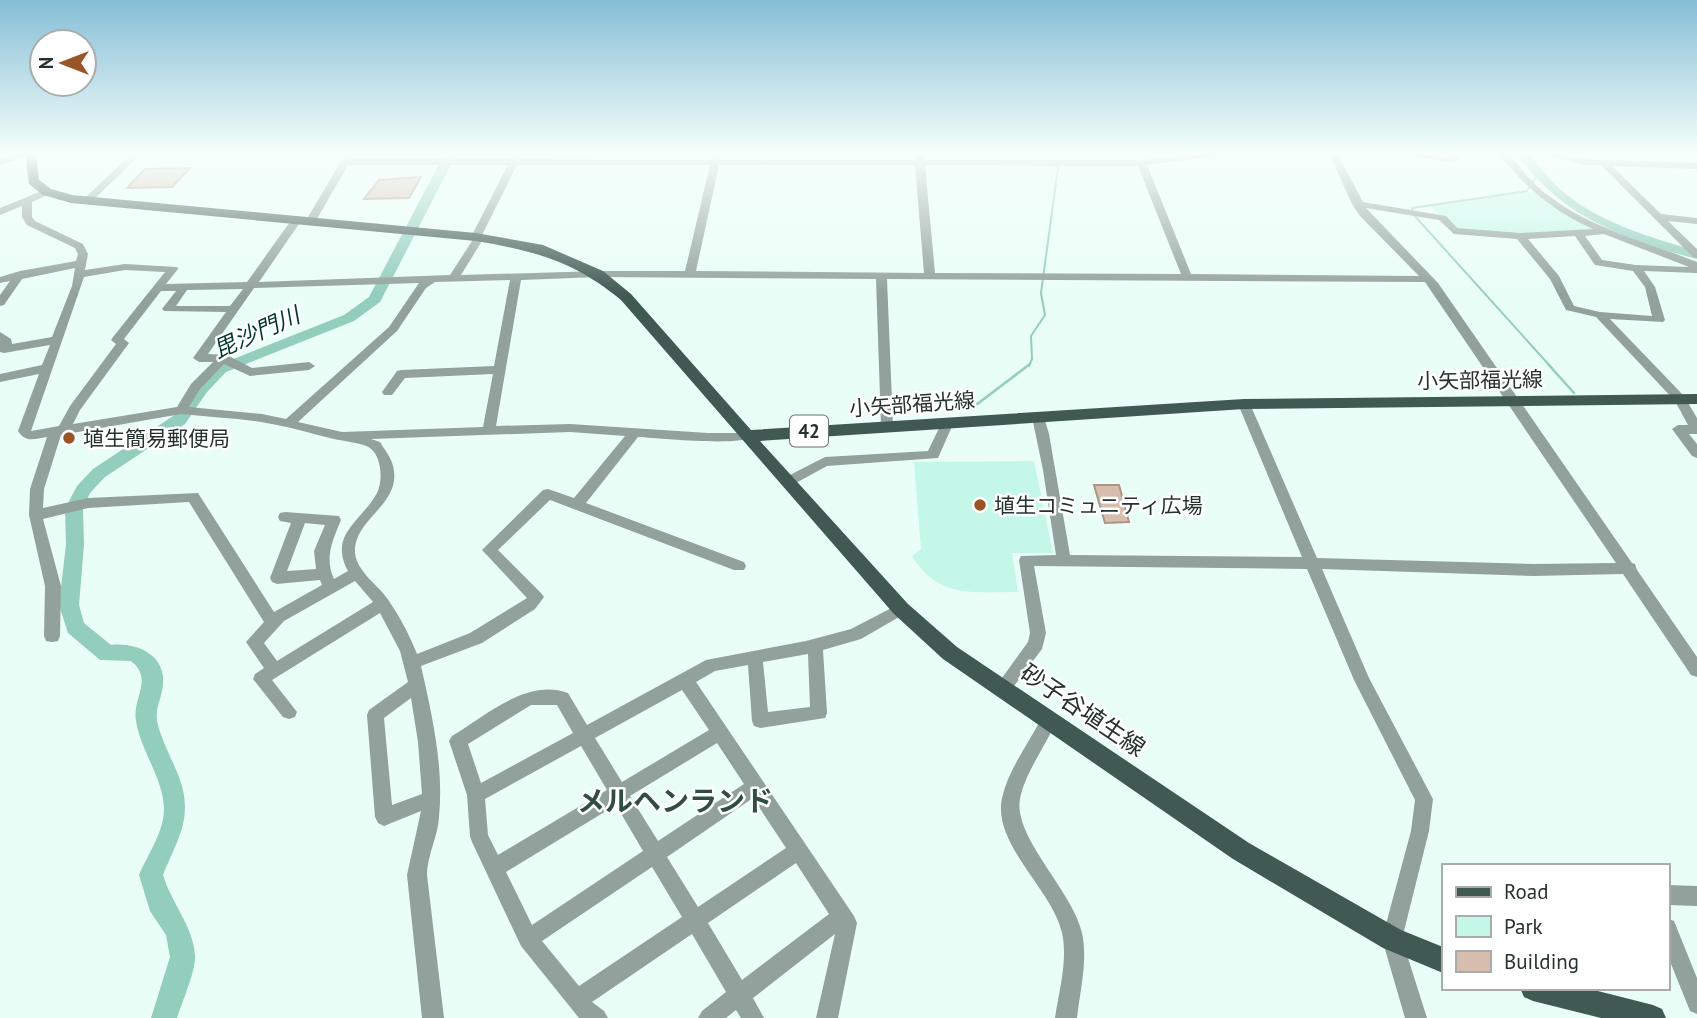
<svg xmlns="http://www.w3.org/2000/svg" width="1697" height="1018" viewBox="0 0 1697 1018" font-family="'PT Sans','Noto Sans JP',sans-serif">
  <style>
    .green { fill: #c4f7e8 }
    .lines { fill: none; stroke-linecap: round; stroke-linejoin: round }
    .stream-far1 { stroke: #93cdbc; stroke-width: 2 }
    .stream { stroke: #93cdbc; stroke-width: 2.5 }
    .river { fill: #93cdbc; fill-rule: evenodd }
    .building { fill: #d7bdad; stroke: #ae9586; stroke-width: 2 }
    .minor { fill: #93a19c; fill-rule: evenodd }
    .major { fill: #405952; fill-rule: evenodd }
    .poi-dot { fill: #995526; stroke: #fff; stroke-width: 2.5 }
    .labels { text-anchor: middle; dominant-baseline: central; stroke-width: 5; stroke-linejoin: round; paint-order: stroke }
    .shield { fill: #fff; stroke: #67706d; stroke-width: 2 }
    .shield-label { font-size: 19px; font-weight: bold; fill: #26322f }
    .street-label { font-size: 21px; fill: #26322f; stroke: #fff }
    .poi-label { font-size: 21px; fill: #26322f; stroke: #fff; text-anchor: start }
    .water-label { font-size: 23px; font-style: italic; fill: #01372d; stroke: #fff }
    .near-street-label { font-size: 24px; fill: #26322f; stroke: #fff }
    .near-neighbourhood-label { font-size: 28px; font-weight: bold; fill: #304d45; stroke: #fff }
  </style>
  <rect width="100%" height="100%" fill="#eafef8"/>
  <path class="green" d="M1533,191L1596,230L1533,232L1521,236L1455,231L1429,204Z
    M1034,461L1053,553H1012L1018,592C973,592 939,599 912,556L921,549L914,462Z"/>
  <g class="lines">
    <path class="stream-far1" d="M1538,174L1527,191L1412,208L1413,214L1550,366
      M1029,366L1032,359L1031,336L1045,315L1041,293L1060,153"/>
    <path class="stream" d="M1548,364L1574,393
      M972,408L1030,364"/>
    <path class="river" d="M445,153H457L380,302L354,321L226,372L207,392L185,424L105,477L90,493L83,509L84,544L79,605L84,623L111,645C135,642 166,654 163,684C162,698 155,708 157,721C161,739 170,755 177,772C195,815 179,836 163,875C171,902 193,926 195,955C196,971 182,1002 177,1018H151L170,957L166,935L150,911L139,875C148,854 164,832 164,809C163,777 141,752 136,721C132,698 154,679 131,661L100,660L68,633L59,605L66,544L65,509L77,486L93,469L173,416L197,384L216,366L344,315L369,297Z
      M1517,153H1528C1538,165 1548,178 1560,189C1598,223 1650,237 1697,251V259C1627,241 1557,215 1517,153Z"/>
  </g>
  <path class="building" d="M190,168L172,187L127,188L145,169Z
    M421,177L409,198L364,199L379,180Z
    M1094,485H1119L1129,522L1105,523Z"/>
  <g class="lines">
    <path class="minor" d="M21,153H35L0,165V159Z
      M132,153H142L91,202H85V198Z
      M346,153H354L351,159H511L514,153H522L520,159L711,160L713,153H721L720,160H915V153H923L924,160H1142L1198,153H1220L1216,156L1147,165L1191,274L1419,276L1360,216L1352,204L1329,153H1337L1363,202L1446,216L1457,228L1520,233L1593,229C1553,211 1525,187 1498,153H1508C1521,168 1532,184 1549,196C1592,229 1647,242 1697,262V273L1644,271L1655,287L1665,320L1663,322L1610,319L1684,396L1697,418V434H1689L1697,444V458L1692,456L1672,429L1678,425H1688L1675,401L1596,317L1566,310L1550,279L1517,239L1454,234L1439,220L1366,208L1438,283L1632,563L1635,564L1637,570L1697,657V677L1691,675L1623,574L1533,576L1322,569L1369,678L1433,799L1429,831L1402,939L1427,1018H1405L1382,939L1411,831L1415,800L1354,680L1307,569L1034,566L1046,633L1042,649L1008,694L1002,696L996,694L994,689L1028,642L1030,633L1019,560L1021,556L1056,555L1043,470L1032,417L1038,413L1044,417L1049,434L1070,555L1302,557L1238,404L1244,400L1250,404L1317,558L1533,564L1616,563L1425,282L887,279L893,426L887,430L881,426L876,279L598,277L521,280L496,426L570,424L708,433H752L753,436C742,447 659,438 638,437L586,503L744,562L746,566L744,570H734L550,500L498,550L541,593L544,597L535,609L482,643L421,666C432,715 444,767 439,817C438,837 427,855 427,875L444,1018H422L407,875L421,811L384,826L378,823L375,817L367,715L369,710L408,682L400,651L380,613L272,680L297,712L295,717L289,719L283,717L253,679L255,674L264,668L246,642L264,622L189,502L88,508L43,519L61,586L60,636L58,641L52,642L46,641L44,636L45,586L29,515L30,489L47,437C34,439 26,443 18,431L39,374L0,382V374L42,365L50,345L4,353L0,352V332L11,339L12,344L52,337L72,286L75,268L22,279L4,305L0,306V295L10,281L0,283V277L20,271L76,261L78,254L75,248L27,225L22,217V206L0,215V208L44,190H50V194L32,202V217L35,221L83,244L88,254L85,270L125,264L177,267L178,269L166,284L247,282L292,219L296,218L301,221L259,282L450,275L472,241L471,237L508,165H348L314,224H306L305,222ZM517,165H710L685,271H598L461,275L482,241L481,237ZM719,165H915L924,273L696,271ZM925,165L1138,166L1181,274L935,273ZM1604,234L1689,267L1636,265L1602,260L1585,236ZM1575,236L1595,265L1633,271L1645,287L1652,316L1600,312L1574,306L1559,276L1528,239ZM125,270L165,272L113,337L111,340L116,344L70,406L59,426L31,431L84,277ZM510,280L494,366L401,370L397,371L382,392L384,395H392L405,378L493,374L483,427L342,432L298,422L397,331L426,288L435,282ZM419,283L389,327L286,419L262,414L189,407L200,389L224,364L250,376L309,370L315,366L309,362L252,368L227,355L208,354L254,288ZM243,289L230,306H176L187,290ZM161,291H176L162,309L164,311L226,312L193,358L199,362H213L191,384L177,407L73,424L80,410L129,343L124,339ZM181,414C208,417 235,418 261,422C286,426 310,433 334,439C343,441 363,443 370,448C382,457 383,481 377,493C362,521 328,534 348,571L334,579C324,557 333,540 341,520L339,516L285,512L280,513L278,517L280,521L291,523L270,578L272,582L277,584L320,580L322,585L274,612L198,493L88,498L43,508L44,489L61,435ZM570,432L625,436L574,498L548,489L543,490L482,550L527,598L470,633L417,654C410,636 400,617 389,601C380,586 356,572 355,552C354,518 403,504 393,466C391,457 384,449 380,442L371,439ZM305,523L325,525L314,551L316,569L287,571ZM355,581L373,602L277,661L264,643L284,621ZM411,698L418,742L422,794L392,805L384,718Z
      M1404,153H1424L1448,157L1449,153H1457L1458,160L1453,163L1409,156Z
      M1537,153H1553L1584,159L1697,163V169L1612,166L1661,214L1697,218V224L1668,221L1697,249V258L1693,257L1601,165H1584Z
      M948,418L954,422L938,458L827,466L794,484L789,486L782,481L784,478L825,457L928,451L942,422Z
      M901,603L906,605L909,609L906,613L861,639L823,650L827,713L825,718L760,728L754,726L752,721L748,665L715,671L696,682L854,916L857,923L838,1018H816L835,934L753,998L764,1018H741L736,1010L726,1018H698L702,1011L726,992L692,934L592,1002L604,1011L608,1018H579L521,946L472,842L470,836L467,795L449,741L452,736C485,716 527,678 568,693L587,725L706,660L806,641L851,629ZM808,654L810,707L768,712L763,662ZM682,690L709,730L622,782L595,738ZM531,705H557L573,733L481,783L468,744ZM717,743L744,784L658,841L630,796ZM581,746L607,790L498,855L488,835L485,799ZM753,798L786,848L698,907L667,857ZM616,805L643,851L532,925L506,872ZM796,863L829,914L742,980L708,923ZM652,867L682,917L579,986L542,941Z
      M1048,714L1054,717L1056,722C1046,745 1024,775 1020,799C1013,837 1073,891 1082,933C1088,960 1080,991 1077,1018H1055C1059,991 1068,960 1062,933C1053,890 992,844 1002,798C1008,770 1029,743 1042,717Z
      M1667,885L1697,886V906L1667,905Z
      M1667,918L1674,921L1697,978V1014L1690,1011L1667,954Z"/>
    <path class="major" d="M25,153H36L39,180L51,189L72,195L476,233L543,245L603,271L631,294L751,430L1244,399L1697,394V404L1244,409L760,441L908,604L957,647L1249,843L1401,930L1443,947V973L1383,948L1233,859L943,659L894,614L621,300C574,261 535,251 476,241L71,203L43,195L29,184Z
      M1520,988H1586L1653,1005L1662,1009L1666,1018H1601L1533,1001L1524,997Z"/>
  </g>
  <linearGradient id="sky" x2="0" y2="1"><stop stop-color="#86bed6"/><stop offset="0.52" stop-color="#f6fffc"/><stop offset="1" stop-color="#f6fffc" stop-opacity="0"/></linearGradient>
  <rect width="1697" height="295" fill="url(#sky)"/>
  <g class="poi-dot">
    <circle cx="69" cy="438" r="7"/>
    <circle cx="980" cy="505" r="7"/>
  </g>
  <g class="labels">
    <rect class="shield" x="790" y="415.5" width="38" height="31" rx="5"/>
    <g class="shield-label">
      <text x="809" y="431">42</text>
    </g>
    <g class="street-label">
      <text transform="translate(1480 380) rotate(-1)">小矢部福光線</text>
      <text transform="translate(912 404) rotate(-4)">小矢部福光線</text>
    </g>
    <g class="poi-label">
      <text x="83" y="438">埴生簡易郵便局</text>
      <text x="994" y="505">埴生コミュニティ広場</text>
    </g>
    <g class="water-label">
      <text transform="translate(256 332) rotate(-24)">毘沙門川</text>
    </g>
    <g class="near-street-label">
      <text transform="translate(1083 710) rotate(34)">砂子谷埴生線</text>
    </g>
    <g class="near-neighbourhood-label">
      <text x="675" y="800">メルヘンランド</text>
    </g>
  </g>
  <rect x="1442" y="864" width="228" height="126" fill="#ffffff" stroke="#a8adac" stroke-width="2"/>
  <rect x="1456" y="887" width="35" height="10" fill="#405952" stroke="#a8adac" stroke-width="2"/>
  <text x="1504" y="899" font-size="21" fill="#26322f">Road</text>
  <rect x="1456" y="916" width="35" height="21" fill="#c4f7e8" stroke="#a8adac" stroke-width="2"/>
  <text x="1504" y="934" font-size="21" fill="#26322f">Park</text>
  <rect x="1456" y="951" width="35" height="21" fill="#d7bdad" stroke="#a8adac" stroke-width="2"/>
  <text x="1504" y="969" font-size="21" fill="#26322f">Building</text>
  <g transform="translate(63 63) rotate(270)"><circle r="33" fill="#ffffff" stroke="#a8adac" stroke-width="2"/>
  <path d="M0-5L12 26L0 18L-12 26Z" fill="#995526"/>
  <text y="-10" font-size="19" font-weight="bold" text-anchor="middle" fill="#26322f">N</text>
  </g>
</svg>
